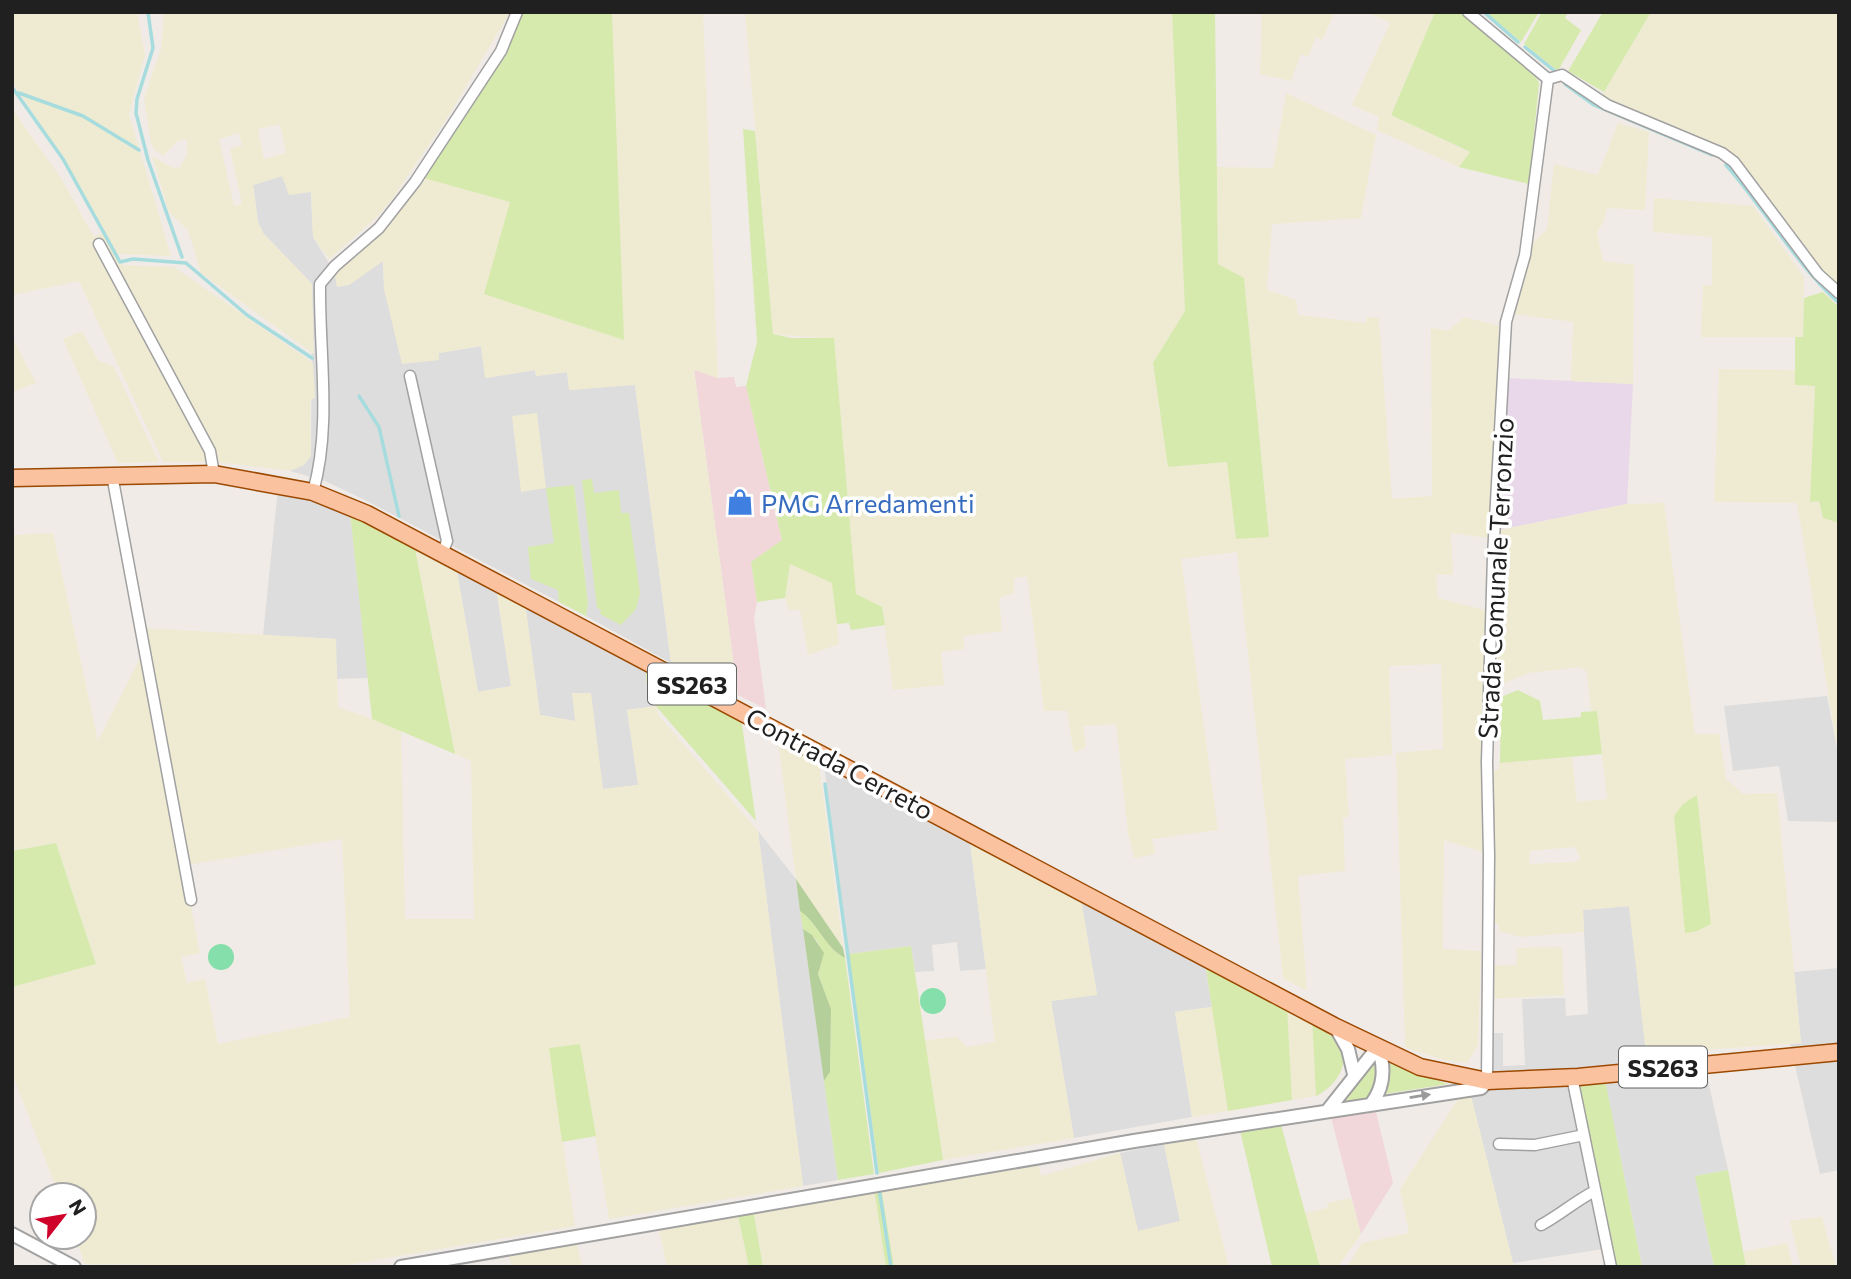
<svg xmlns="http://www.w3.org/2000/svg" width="1851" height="1279" viewBox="0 0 1851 1279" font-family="Commissioner,sans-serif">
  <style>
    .residential { fill: #dedddd }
    .commercial { fill: #f1d6da }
    .industrial { fill: #e9d8e9 }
    .farmland { fill: #efebd2; fill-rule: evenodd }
    .grass { fill: #d7eaad }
    .forest { fill: #b5cf9b }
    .pitch { fill: #85dfaa }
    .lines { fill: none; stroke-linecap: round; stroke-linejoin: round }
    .stream { stroke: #a7dcde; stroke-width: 3.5 }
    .minor-casing { stroke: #a1a1a1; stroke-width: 13 }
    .tertiary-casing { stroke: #a1a1a1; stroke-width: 16 }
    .primary-casing { stroke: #9b4901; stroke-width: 19 }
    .minor { stroke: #fff; stroke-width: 10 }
    .tertiary { stroke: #fff; stroke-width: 12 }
    .primary { stroke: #fbc2a0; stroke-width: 16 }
    .oneway { fill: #9b9b9b }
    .labels { text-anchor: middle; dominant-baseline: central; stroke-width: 7; stroke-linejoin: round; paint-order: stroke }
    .shield { fill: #fff; stroke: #636363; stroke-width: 2 }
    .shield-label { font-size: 24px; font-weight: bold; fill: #202020 }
    .shop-label { font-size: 26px; fill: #366cbe; stroke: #fff; text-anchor: start }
    .street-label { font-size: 26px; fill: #202020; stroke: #fff }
  </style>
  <rect width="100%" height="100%" fill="#f0ebe6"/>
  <path class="residential" d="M282,176L311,192L313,237L334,271L349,285L383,260L384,289L439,360V353L481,346L486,378L535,370L536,376L567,372L570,390L635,384L671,663L586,616L588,603L574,485L554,544L528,547L558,590L559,602L367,501L325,481L290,471L311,456L312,284L263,233L258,222L253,185Z
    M278,488L350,512L368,678L336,679V639L263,635Z
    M456,566L496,587L511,686L478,692Z
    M525,603L645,665L648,697L656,706L627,710L639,785L603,789L575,721L540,715Z
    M1827,696L1839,758V822L1788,821L1779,766L1733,771L1724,706Z
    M823,758L969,834L986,969L960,971L957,942L932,945L934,971L915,972L911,946L849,954Z
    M758,831L796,879L838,1180L803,1186Z
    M1080,894L1205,963L1212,1007L1175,1012L1192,1117L1074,1138L1051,1001L1097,994Z
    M1629,906L1650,1073L1705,1067L1728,1170L1695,1176L1714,1267H1642L1605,1080L1610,1248L1513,1263L1470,1092L1484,1091L1487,1033H1503V1066L1525,1065L1522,999L1565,998L1566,1016L1588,1014L1583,910Z
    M1839,968V1170L1820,1174L1790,1044L1801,1043L1794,972Z
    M1164,1144L1180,1221L1138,1232L1120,1153Z"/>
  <path class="commercial" d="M694,369L718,378L734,377L736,387L746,386L782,541L751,562L757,602L754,618L766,709L738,695Z
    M1375,1108L1393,1183L1361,1234L1331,1117Z"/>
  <path class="industrial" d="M1507,378L1633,384L1627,504L1499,530Z"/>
  <path class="farmland" d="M12,12H137L145,55L129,114L171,256L116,254L63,157L12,82Z
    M164,12H510L449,115L392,199L377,217L329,259L313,237L311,192L289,195L282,176L253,185L258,222L263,233L312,284L314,354L201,273L188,230L169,212L152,156L173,168L180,167L187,154V139L177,141L163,156L156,151L151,144L144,98L161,49ZM280,124L286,153L264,159L258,129ZM239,133L242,145L230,149L242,204L234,206L219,139Z
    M612,12H703L718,378L694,370L738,695L671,663L635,385L569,390L567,372L536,376L535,370L485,378L481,346L439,353V360L402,364L384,289L383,261L349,285L337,287L334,271L420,177L510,201L623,340Z
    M745,12H1172L1185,311L1153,364L1168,466L1228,462L1236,539L1269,536L1244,278L1218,265L1217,167L1273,168L1286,93L1376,135L1361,218L1272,224L1267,290L1296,300L1298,315L1366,323L1367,317L1379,318L1392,499L1432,496L1431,328L1448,331L1464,317L1499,326L1490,538L1451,533L1453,575L1436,574L1438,598L1488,611L1483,852L1444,840L1443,949L1481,951L1478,1045L1467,1063L1444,1060L1405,1047L1396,753L1443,749L1441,664L1389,666L1392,755L1345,759L1349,817H1343L1345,871L1298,876L1307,991L1283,978L1237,552L1181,559L1218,830L1152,839L1155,854L1134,858L1128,833L1116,724L1083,726L1086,747L1074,753L1067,711H1044L1027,576L1014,578V593L999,598L1002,631L963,636L964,649L941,652L944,685L893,690L882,607L856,595L834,339L773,334Z
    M1262,12H1335L1322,40L1316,37L1308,57L1301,54L1291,81L1260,74Z
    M1367,12H1435L1391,114L1470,153L1459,167L1377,130L1379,117L1352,105L1390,23Z
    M1651,12H1839V289L1821,271L1735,159L1600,99Z
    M12,109L61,178L94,237L104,232L121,265L174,267L313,363L315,398L310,400L311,456L304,465L290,471L217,462H163L79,281L12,295Z
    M1618,123L1649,132L1645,210L1607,208L1604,221L1597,232L1603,261L1634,265L1633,384L1571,381L1573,322L1514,314L1530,246L1547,229L1554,164L1598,175Z
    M1654,198L1753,206L1804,277L1803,337H1701L1703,285L1712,286V237L1653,232Z
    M82,331L98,360L114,367L159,462L118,463L63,339Z
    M12,337L36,383L12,392Z
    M1719,369L1795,370V385L1815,386L1810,502L1819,501L1823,518L1839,523V758L1797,503L1714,502Z
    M537,413L546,488L521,492L512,416Z
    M1664,503L1695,734H1719L1726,779L1743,794L1777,793L1801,1043L1646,1054L1629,906L1583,910L1584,932L1520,937L1499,931V924L1495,923L1493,927L1489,928L1491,771L1498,770L1500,763L1572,757L1577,802L1607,799L1597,711H1591L1587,672L1580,667L1529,673L1494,687L1499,530L1627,504ZM1575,847L1581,859L1575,862L1529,864L1530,851Z
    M53,533L98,741L141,656L200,953L181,957L187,983L205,979L218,1044L350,1017L342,839L187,865L144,628L336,639L338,707L401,730L405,919H474L471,761L455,754L414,544L456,566L478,692L511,686L496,587L525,603L540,715L575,721L572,693H591L603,789L638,785L627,710L656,706L659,716L758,831L803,1186L609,1219L580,1044L549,1048L575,1226L334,1267L85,1264L75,1237H84V1195H59L12,1073V987L96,964L56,843L12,851V535Z
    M790,563L833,583L839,644L808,655L800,610H789L785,598Z
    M777,734L818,757L843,948L796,879Z
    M969,834L1080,894L1097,995L1051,1001L1074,1138L943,1160L925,1040L957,1037L966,1047L995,1042Z
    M1562,947L1564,995L1489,999L1488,966L1517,965L1516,948Z
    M1287,1005L1312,1017L1316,1096L1292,1100Z
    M1212,1007L1228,1111L1192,1117L1175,1012Z
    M1470,1092L1514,1267H1347L1362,1243L1409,1233L1400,1189L1462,1093Z
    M1195,1134L1229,1267H894L881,1187L1037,1160L1041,1176L1120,1153L1138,1231L1180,1221L1163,1140Z
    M874,1188L886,1267H763L753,1209Z
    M1351,1198L1361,1234L1338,1267H1320L1305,1213L1328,1208L1327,1203Z
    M737,1211L749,1267H667L658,1225Z
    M1822,1217L1836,1267H1801L1790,1221Z
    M576,1239L582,1267H512L508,1252Z
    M1787,1243L1793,1267H1746L1743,1252Z"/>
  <path class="grass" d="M521,12H612L624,340L484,294L510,202L420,177L506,47Z
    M1172,12H1215L1218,264L1244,278L1269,537L1236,539L1227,462L1168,467L1153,363L1185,311Z
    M1435,12H1459L1536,77L1539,83L1529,184L1459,167L1470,152L1391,115Z
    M1486,12H1539L1521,42Z
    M1542,12H1568L1565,18L1581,30L1558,71L1524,44Z
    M1603,12H1651L1604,92L1568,71Z
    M743,129L755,131L773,334L791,338H834L856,594L882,607L885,625L851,630L849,623L837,624L832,583L790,564L785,598L757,602L751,562L782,540L746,386L757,342Z
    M1823,292L1839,307V523L1823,518L1819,501L1810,502L1815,386L1795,385V337H1803L1804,298Z
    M592,479L594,493L619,490L621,513H629L640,593L636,609L621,625L600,614L601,610L597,608L582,480Z
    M574,485L588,603L586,616L559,602L558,590L531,579L528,547L554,543L546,488Z
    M350,512L414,544L455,754L372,719Z
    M645,665L741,718L756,821L648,697Z
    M1518,690L1540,701L1543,720L1581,717V712L1597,711L1602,754L1500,763L1501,697Z
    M1697,795L1711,924L1697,931L1685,933L1674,816L1683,804Z
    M56,843L96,964L12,987V851Z
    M800,911C819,924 824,947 845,958L874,1174L838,1180L824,1081L830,1072L831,1009L818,974C824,953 823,941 803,929Z
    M911,946L943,1160L879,1173L849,954Z
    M1205,963L1287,1005L1292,1100L1228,1111Z
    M1312,1017C1318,1021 1326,1024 1331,1029C1356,1051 1342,1084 1316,1096Z
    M580,1044L596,1136L562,1142L549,1048Z
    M1377,1062C1377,1077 1377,1087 1367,1099L1345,1103C1352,1087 1361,1071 1377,1062Z
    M1386,1062L1448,1084L1384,1094Z
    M1605,1079L1642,1267H1613L1578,1082Z
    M1280,1121L1320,1267H1272L1239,1126Z
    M1728,1170L1746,1267H1714L1695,1176Z
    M881,1187L894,1267H886L874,1188Z
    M753,1209L763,1267H749L737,1211Z"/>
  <path class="forest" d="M796,879L843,948L845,958C824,947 819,924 800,911Z
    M803,929L812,935L824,953L818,974L831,1009L830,1072L824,1081Z"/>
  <path class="pitch" d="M208 957a13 13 0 1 1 26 0a13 13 0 1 1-26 0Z
    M920 1001a13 13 0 1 1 26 0a13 13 0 1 1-26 0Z"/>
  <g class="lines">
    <path class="stream" d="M148,12L153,48L137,99L136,113L148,160L182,257
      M1485,13L1518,42
      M1525,47L1556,72
      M1565,84L1594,105L1712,155
      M12,87L63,159L120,262L133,259L186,263L247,315L312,358
      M19,93L83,116L139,150
      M1726,165C1766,210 1794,262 1839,303
      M359,396L379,427L399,516
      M825,784L877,1173
      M879,1188L891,1267"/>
    <defs>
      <path id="minor" d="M1468,12L1548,79L1562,75L1607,105L1722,153L1734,162L1818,274L1839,293
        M99,244L210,451L214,474
        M410,376L447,541L442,554
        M112,475L191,900
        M313,492C332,426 319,352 320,284L335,266L379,228L415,182L501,51L517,12
        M1572,1077L1611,1267
        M1487,1081L1489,855L1487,762L1493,556L1506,322L1525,255L1548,79
        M1499,1144L1535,1145L1584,1135
        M1541,1225C1560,1215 1575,1201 1595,1191"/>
      <path id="tertiary" d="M1335,1026L1348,1049L1354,1074
        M1328,1110L1378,1047C1385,1067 1385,1085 1372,1103
        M12,1234L74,1267
        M401,1267L1134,1141L1481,1088L1487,1081"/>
      <path id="primary" d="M12,478L214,474L313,492L367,514L1334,1026L1420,1067L1487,1081L1578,1077L1839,1052"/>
    </defs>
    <use href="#minor" class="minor-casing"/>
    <use href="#tertiary" class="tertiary-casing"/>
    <use href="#primary" class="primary-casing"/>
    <use href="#minor" class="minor"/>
    <use href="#tertiary" class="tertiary"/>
    <use href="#primary" class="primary"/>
  </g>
  <defs><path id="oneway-solid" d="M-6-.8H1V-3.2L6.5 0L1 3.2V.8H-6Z" transform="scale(1.75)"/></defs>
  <use class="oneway" href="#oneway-solid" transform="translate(1420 1096) rotate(-9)"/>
  <defs>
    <symbol id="shop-bare" viewBox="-9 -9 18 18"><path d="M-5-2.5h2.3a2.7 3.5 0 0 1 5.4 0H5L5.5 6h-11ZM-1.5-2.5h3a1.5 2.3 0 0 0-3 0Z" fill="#3f7fe0" stroke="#fff" stroke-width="2.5" paint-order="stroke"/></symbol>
  </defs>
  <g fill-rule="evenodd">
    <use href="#shop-bare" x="721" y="483" width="38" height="38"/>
  </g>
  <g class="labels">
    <g class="shield">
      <rect x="648" y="663.5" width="88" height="41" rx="5"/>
      <rect x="1619" y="1046.5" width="88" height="41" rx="5"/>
    </g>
    <g class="shield-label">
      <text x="692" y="684">SS263</text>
      <text x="1663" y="1067">SS263</text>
    </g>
    <g class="shop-label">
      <text x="761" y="502">PMG Arredamenti</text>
    </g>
    <g class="street-label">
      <text transform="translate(1495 578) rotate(-87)">Strada Comunale Terronzio</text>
      <text transform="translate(840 763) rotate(28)">Contrada Cerreto</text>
    </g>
  </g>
  <rect width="1851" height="1279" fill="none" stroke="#202020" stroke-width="28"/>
  <g transform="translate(63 1216) rotate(59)"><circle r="33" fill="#ffffff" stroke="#a6a6a6" stroke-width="2"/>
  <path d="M0-5L12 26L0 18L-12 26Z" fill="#cf012a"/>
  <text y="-10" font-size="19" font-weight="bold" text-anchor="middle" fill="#202020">N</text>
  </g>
</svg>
